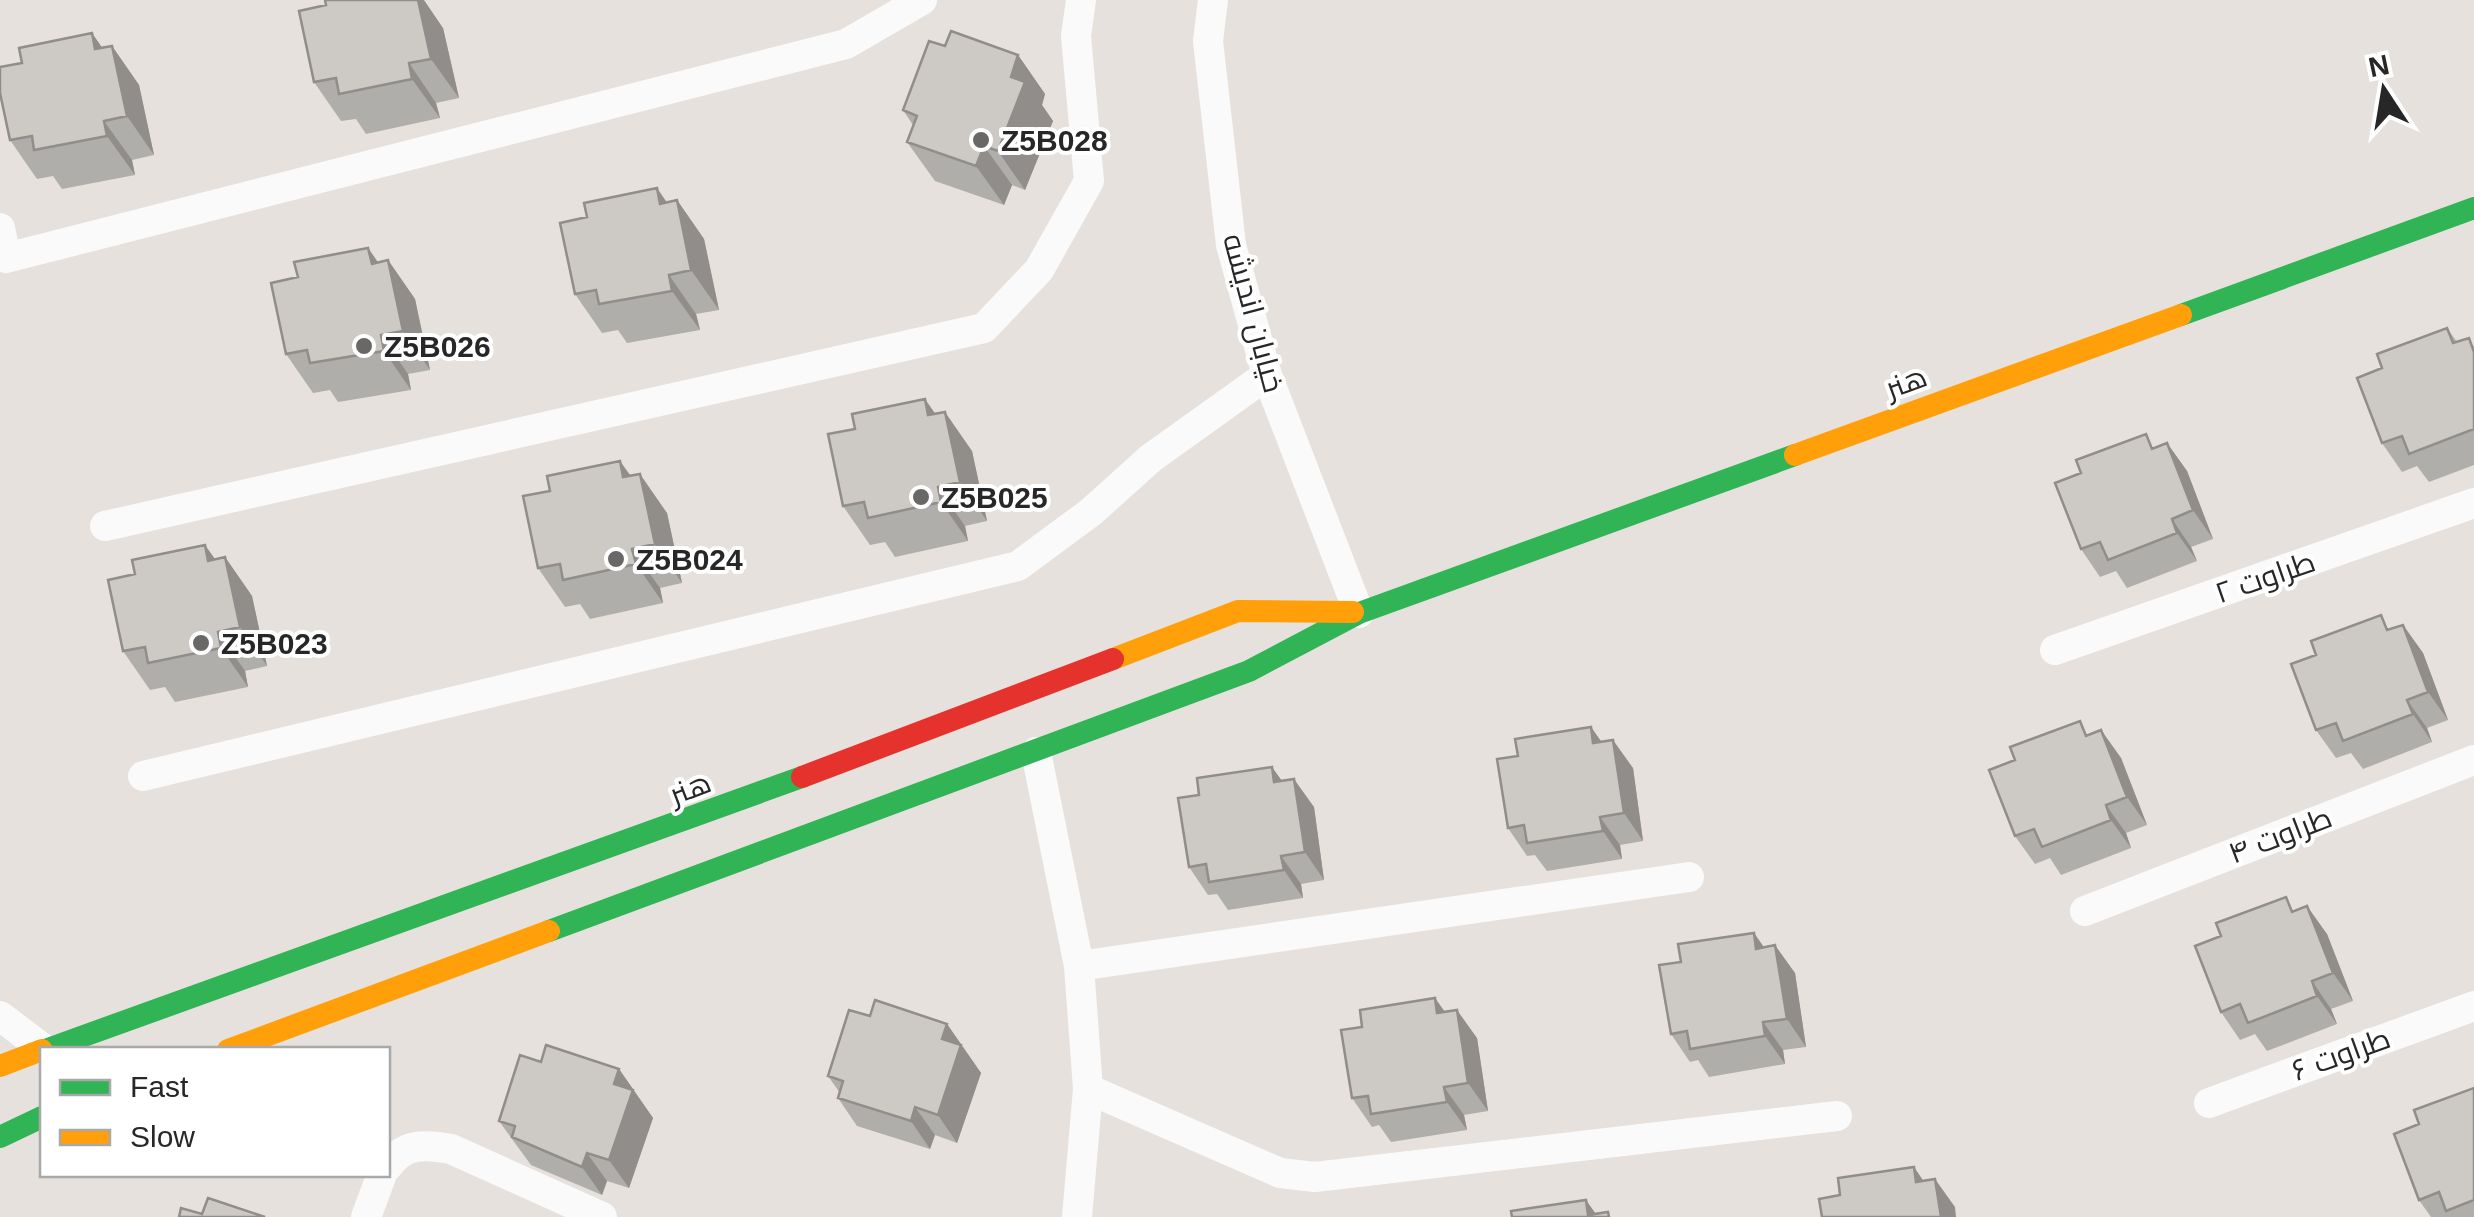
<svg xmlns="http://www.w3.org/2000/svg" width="2474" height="1217" viewBox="0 0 2474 1217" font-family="Helvetica,Cairo,sans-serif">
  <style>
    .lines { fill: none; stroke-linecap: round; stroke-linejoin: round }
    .street { stroke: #fbfafa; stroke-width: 30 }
    .fast { stroke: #30b455; stroke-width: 22 }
    .slow { stroke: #ff9f0a; stroke-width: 22 }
    .jam { stroke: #e5322d; stroke-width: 22 }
    .wall { fill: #b0aeaa }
    .shaded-wall { fill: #908d8b }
    .building { fill: #cdcac6; stroke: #908d8b; stroke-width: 2.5 }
    .poi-dot { fill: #6a6866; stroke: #fff; stroke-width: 4 }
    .labels { text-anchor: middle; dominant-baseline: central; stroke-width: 8; stroke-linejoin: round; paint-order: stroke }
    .poi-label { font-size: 30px; font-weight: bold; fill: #272727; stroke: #fff; text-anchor: start }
    .street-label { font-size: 30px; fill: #272727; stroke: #fff }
  </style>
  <rect width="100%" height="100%" fill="#e6e1dc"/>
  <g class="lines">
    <path class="street" d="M1213,0L1208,41L1231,245L1267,375L1359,613
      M0,228L6,258L846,44L922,0
      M105,526L984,328L1039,270L1089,181L1076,36L1081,0
      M2055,650L2474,503
      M1036,752L1079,966L1088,1089L1077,1217
      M143,776L1018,566L1091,512L1151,458L1267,375
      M2085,911L2474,760
      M1079,966L1689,877
      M0,1016L45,1050
      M1088,1089L1280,1173L1315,1177L1837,1116
      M2209,1103L2474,1006
      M388,1166C404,1143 425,1144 451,1149L602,1217
      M366,1217L382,1174"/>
    <path class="fast" d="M2181,315L2474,208
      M549,931L1249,671L1359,613L1795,455
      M45,1050L802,777
      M0,1137L42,1117"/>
    <path class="slow" d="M1795,455L2181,315
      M1113,659L1238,611L1353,612
      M228,1050L549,931
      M0,1066L42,1050"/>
    <path class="jam" d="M802,777L1113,659"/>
  </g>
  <path class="wall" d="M443,28L459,98L436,103L440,118L366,134L356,119L341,121L314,82Z
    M92,33L102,48L112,46L139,85L154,155L132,160L135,175L62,189L53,176L37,179L10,140L22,63Z
    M945,46L1018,55L1045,94L1042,105L1053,121L1025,190L1012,185L1004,205L935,181L907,142L913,125L903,110Z
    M677,200L704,239L719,310L696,314L700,330L627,343L618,330L602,333L575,294L667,202Z
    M368,248L378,262L388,260L415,299L430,370L408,374L411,390L338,402L330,390L313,393L286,354L298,277Z
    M2447,328L2457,342L2474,346V465L2429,482L2417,466L2402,472L2382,443V368Z
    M935,414L972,451L987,521L965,526L968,541L895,557L885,542L870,545L843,506Z
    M2167,443L2187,471L2213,539L2191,547L2197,561L2127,588L2116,571L2100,577L2081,549L2156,448Z
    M630,476L667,513L682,583L660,588L663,603L590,619L580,604L565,607L538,568Z
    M225,557L252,596L267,666L245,671L248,687L175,702L165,687L150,690L123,651L215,559Z
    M2403,625L2423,653L2448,720L2427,728L2432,742L2363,769L2351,753L2336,758L2316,730L2391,629Z
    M1591,727L1601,741L1633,768L1643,841L1620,845L1622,859L1547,871L1535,855L1527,856L1508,828L1518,756Z
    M2101,730L2121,758L2147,825L2126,833L2131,848L2061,875L2050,858L2035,864L2015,836L2090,735Z
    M1282,780L1314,807L1324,880L1301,884L1303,898L1228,910L1217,894L1208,895L1189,867Z
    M2295,910L2327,934L2353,1001L2331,1009L2337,1024L2267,1051L2255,1034L2240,1040L2221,1012Z
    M1754,933L1764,947L1795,973L1806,1047L1783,1050L1785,1064L1709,1077L1698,1060L1690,1062L1671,1034L1681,962Z
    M1445,1012L1477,1038L1488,1111L1464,1115L1467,1130L1391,1142L1379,1125L1372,1127L1352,1098Z
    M870,1016L947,1024L981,1073L957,1143L935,1135L930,1149L857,1126L838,1098L840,1093L828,1076Z
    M541,1062L619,1069L653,1118L629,1188L607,1181L602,1195L531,1165L499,1121Z
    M2474,1088V1217H2431L2419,1200V1124Z"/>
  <path class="shaded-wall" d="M418,0H424L443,28L459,98L431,59Z
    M92,33L116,68L112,46L139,85L154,155L127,116L95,49Z
    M1018,55L1045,94L1042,105L1053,121L1025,190L998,151L1011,77Z
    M409,63L436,103L440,118L412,79Z
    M104,121L132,160L135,175L107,136Z
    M984,146L1012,185L1004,205L976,166Z
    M657,188L681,223L677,200L704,239L719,310L691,270L660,204Z
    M368,248L392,283L388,260L415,299L430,370L403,331L372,264Z
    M669,275L696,314L700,330L672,291Z
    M381,335L408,374L411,390L384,351Z
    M925,399L950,435L945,412L972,451L987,521L960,482L928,415Z
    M2167,443L2187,471L2213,539L2193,510Z
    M620,461L645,496L640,474L667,513L682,583L655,544L623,477Z
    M938,487L965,526L968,541L941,502Z
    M2172,519L2191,547L2197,561L2177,533Z
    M205,545L230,580L225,557L252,596L267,666L240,627L208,561Z
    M632,549L660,588L663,603L636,564Z
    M2403,625L2423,653L2448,720L2428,692Z
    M218,632L245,671L248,687L221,648Z
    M2407,700L2427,728L2432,742L2413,714Z
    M1591,727L1611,756L1593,743Z
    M2101,730L2121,758L2147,825L2127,797Z
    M1613,740L1633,768L1643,841L1624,813Z
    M1272,767L1292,795L1274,782Z
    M1294,779L1314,807L1324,880L1305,852Z
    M2106,805L2126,833L2131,848L2111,820Z
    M1600,817L1620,845L1622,859L1603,831Z
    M1281,856L1301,884L1303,898L1284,870Z
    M2307,906L2327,934L2353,1001L2333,973Z
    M1754,933L1773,961L1756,949Z
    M1775,945L1795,973L1806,1047L1787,1019Z
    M2312,981L2331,1009L2337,1024L2317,996Z
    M1435,998L1455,1026L1437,1013Z
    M1457,1010L1477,1038L1488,1111L1468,1083Z
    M1763,1022L1783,1050L1785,1064L1765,1036Z
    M947,1024L981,1073L957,1143L938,1115L942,1039Z
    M619,1069L653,1118L629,1188L609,1160L614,1084Z
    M1444,1087L1464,1115L1467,1130L1447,1102Z
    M915,1107L935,1135L930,1149L911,1121Z
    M587,1153L607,1181L602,1195L582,1167Z
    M1914,1167L1933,1195L1916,1182Z
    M1935,1179L1955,1207L1956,1217H1941Z
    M1586,1200L1598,1217L1588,1215Z"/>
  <path class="building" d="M325,0H418L431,59L409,63L412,79L339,94L336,78L314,82L299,11L326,5Z
    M951,31L1018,55L1011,77L1025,82L998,151L984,146L976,166L907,142L917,116L903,110L929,41L945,46Z
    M92,33L95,49L112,46L127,116L104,121L107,136L34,150L32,136L10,140L0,93V67L22,63L19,48Z
    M657,188L660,204L677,200L691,270L669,275L672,291L599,304L596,290L575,294L560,223L587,217L584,203Z
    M368,248L372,264L388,260L403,331L381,335L384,351L310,363L307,350L286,354L271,283L298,277L294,262Z
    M2447,328L2453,343L2469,338L2474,352V429L2409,454L2402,436L2382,443L2357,378L2382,368L2377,354Z
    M925,399L928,415L945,412L960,482L938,487L941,502L868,518L864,502L843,506L828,434L855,429L852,414Z
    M2146,434L2152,449L2167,443L2193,510L2172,519L2177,533L2108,560L2100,542L2081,549L2055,483L2081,473L2076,460Z
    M620,461L623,477L640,474L655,544L632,549L636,564L563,580L560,564L538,568L523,496L550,491L547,476Z
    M205,545L208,561L225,557L240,627L218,632L221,648L148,663L145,647L123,651L108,580L135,574L132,560Z
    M2381,615L2387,630L2403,625L2428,692L2407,700L2413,714L2343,741L2336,723L2316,730L2291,664L2316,655L2311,641Z
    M2080,721L2086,736L2101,730L2127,797L2106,805L2111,820L2042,847L2034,829L2015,836L1989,770L2015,760L2010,747Z
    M1591,727L1593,743L1613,740L1624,813L1600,817L1603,831L1527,843L1524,825L1508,828L1497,759L1518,756L1515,739Z
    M1272,767L1274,782L1294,779L1305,852L1281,856L1284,870L1209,882L1206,864L1189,867L1178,798L1199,795L1197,778Z
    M2286,897L2292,912L2307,906L2333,973L2312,981L2317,996L2248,1023L2240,1004L2221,1012L2195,946L2221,936L2216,923Z
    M1754,933L1756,949L1775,945L1787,1019L1763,1022L1765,1036L1690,1049L1687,1031L1671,1034L1659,965L1681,962L1678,944Z
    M1435,998L1437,1013L1457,1010L1468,1083L1444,1087L1447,1102L1371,1114L1368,1096L1352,1098L1341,1030L1362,1027L1360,1010Z
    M875,1000L947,1024L942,1039L961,1045L938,1115L915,1107L911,1121L838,1098L843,1081L828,1076L849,1010L870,1016Z
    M546,1045L619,1069L614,1084L633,1090L609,1160L587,1153L582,1167L512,1137L515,1126L499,1121L520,1055L541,1062Z
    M2474,1088V1200L2446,1211L2439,1192L2419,1200L2394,1134L2419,1124L2414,1110Z
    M1914,1167L1916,1182L1935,1179L1941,1217H1822L1819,1199L1840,1195L1838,1178Z
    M208,1198L265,1217H179L181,1208L202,1214Z
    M1586,1200L1588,1215L1608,1212L1609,1217H1512L1511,1211Z"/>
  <g class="poi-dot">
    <circle cx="981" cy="140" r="10"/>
    <circle cx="364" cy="346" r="10"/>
    <circle cx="921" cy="497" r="10"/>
    <circle cx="616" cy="559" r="10"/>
    <circle cx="201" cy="643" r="10"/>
  </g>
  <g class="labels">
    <g class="poi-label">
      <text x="1001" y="140">Z5B028</text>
      <text x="384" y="346">Z5B026</text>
      <text x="941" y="497">Z5B025</text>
      <text x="636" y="559">Z5B024</text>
      <text x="221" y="643">Z5B023</text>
    </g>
    <g class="street-label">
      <text transform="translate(1254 313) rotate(75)">خیابان اندیشه</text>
      <text transform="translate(1906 382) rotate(-20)">هنر</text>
      <text transform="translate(2265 577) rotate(-19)">طراوت ۲</text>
      <text transform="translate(690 788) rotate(-21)">هنر</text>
      <text transform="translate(2280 835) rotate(-21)">طراوت ۴</text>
      <text transform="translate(2341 1054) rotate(-20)">طراوت ۶</text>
    </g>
  </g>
  <rect x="40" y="1047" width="350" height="130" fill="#ffffff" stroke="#a9a9a9" stroke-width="2.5"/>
  <rect x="60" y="1080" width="50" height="15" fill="#30b455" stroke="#a9a9a9" stroke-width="2.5"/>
  <text x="130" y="1097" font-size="30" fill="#272727">Fast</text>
  <rect x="60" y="1130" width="50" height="15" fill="#ff9f0a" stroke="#a9a9a9" stroke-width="2.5"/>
  <text x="130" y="1147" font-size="30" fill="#272727">Slow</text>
  <g transform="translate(2384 90) rotate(348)" stroke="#ffffff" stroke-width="8" paint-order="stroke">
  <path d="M0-8L18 38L0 25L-18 38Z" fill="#272727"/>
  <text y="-15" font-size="28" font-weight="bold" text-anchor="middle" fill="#272727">N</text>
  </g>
</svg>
